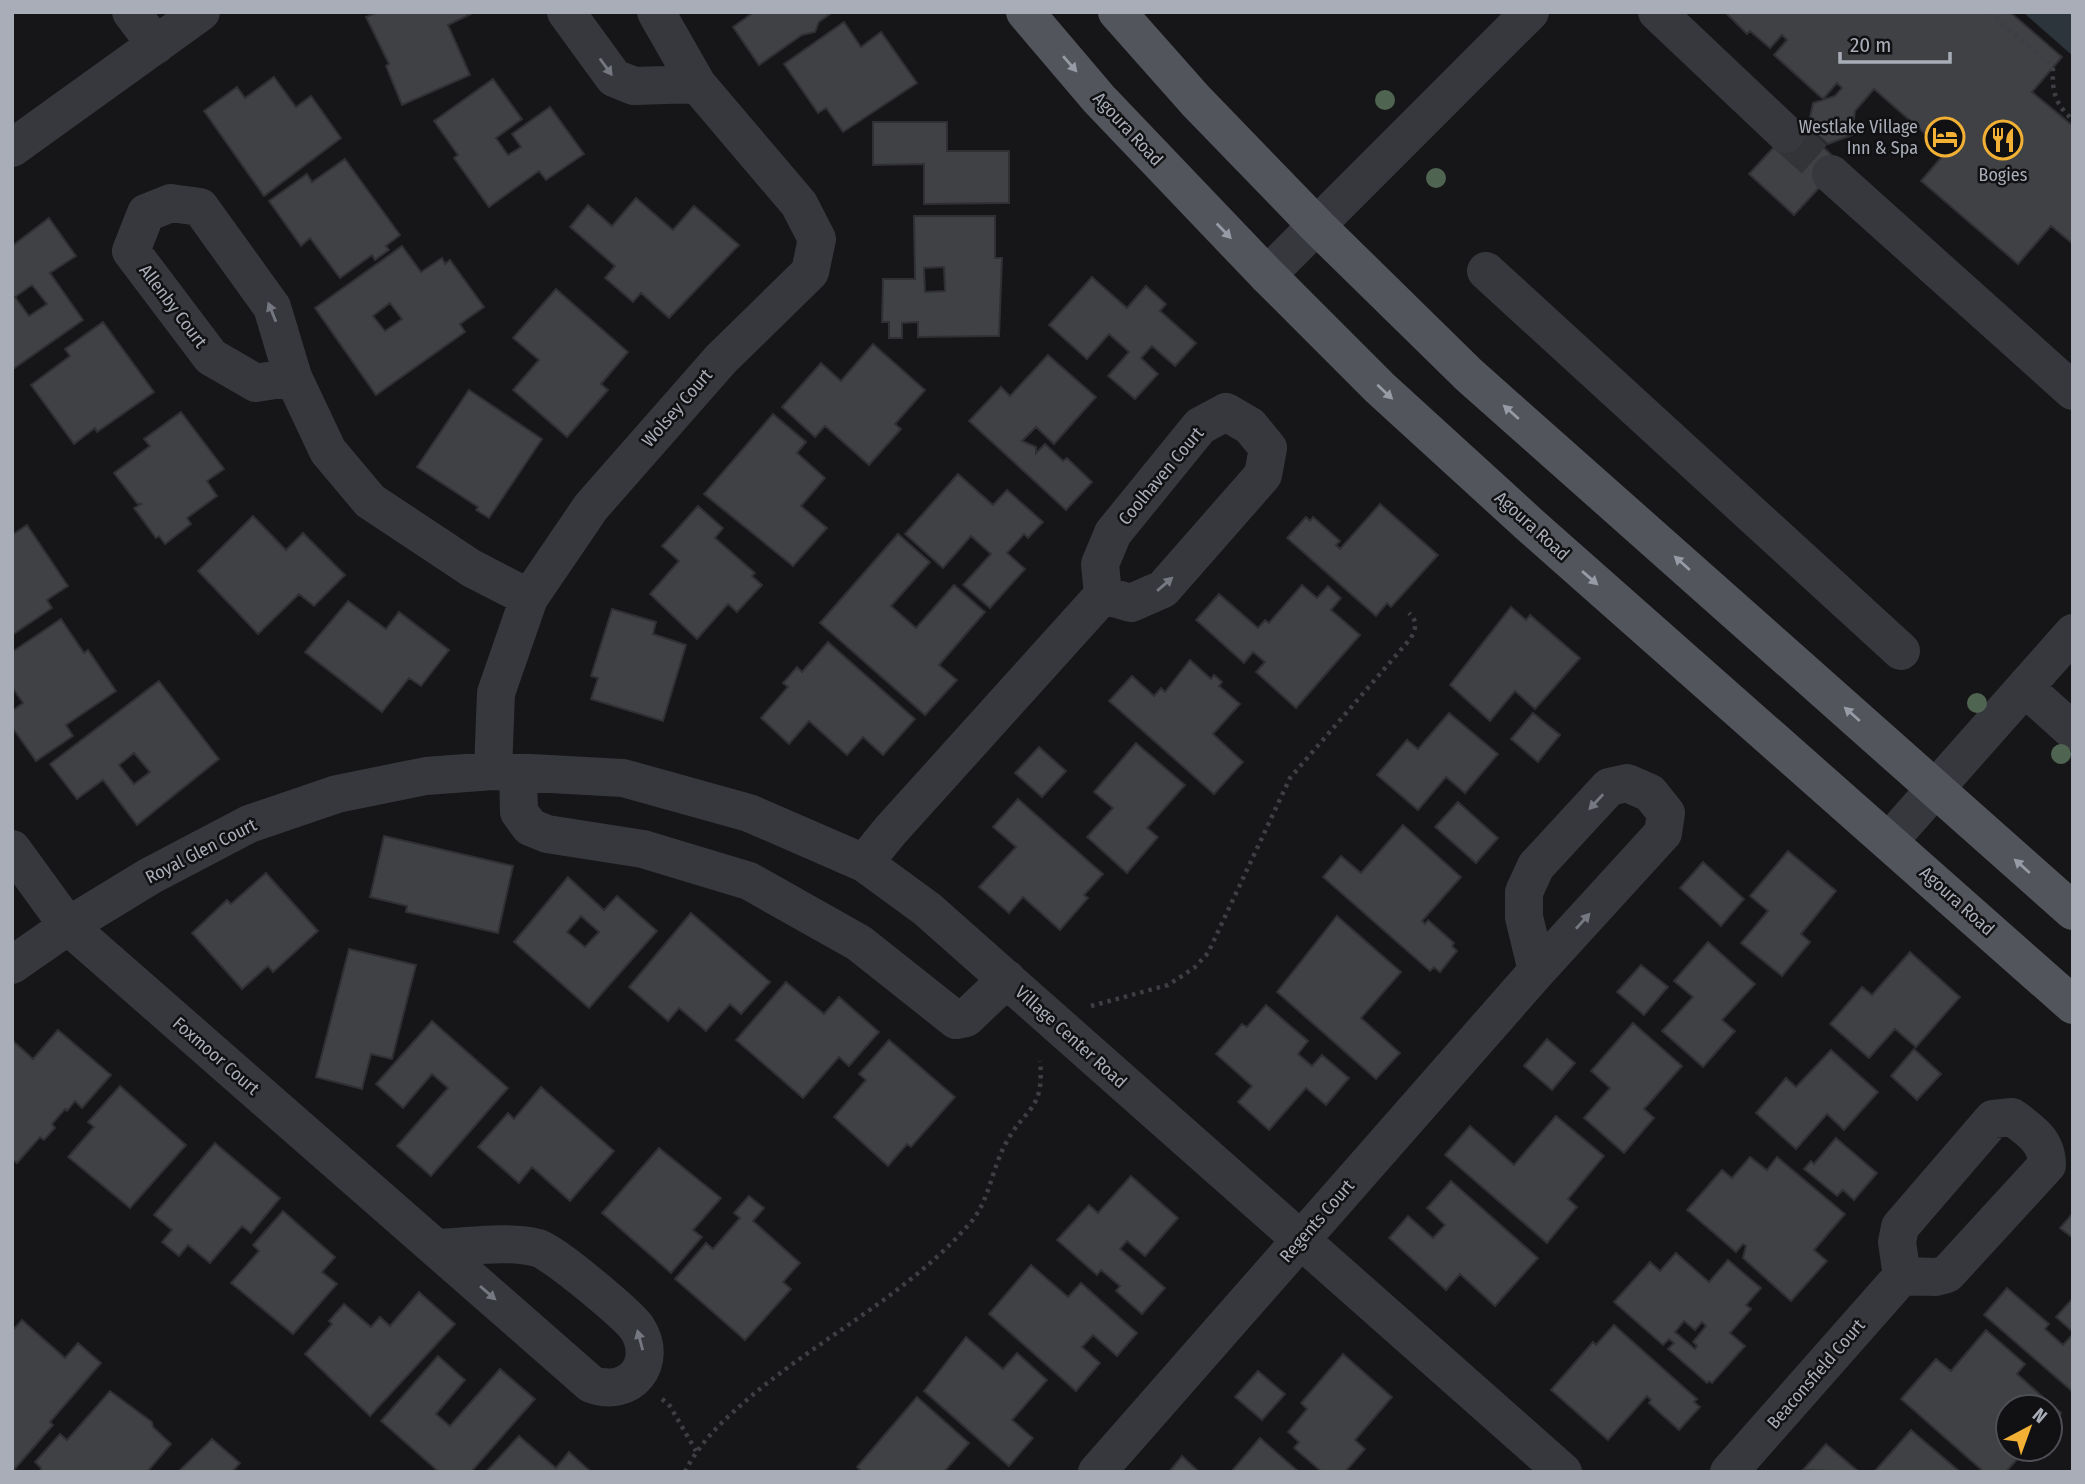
<svg xmlns="http://www.w3.org/2000/svg" width="2085" height="1484" viewBox="0 0 2085 1484" font-family="'Fira Sans Condensed',sans-serif">
  <style>
    .water { fill: #2c353c }
    .building { fill: #404145; stroke: #303034; stroke-width: 2; fill-rule: evenodd }
    .lines { fill: none; stroke-linecap: round; stroke-linejoin: round }
    .minor-tunnel { stroke: #333438; stroke-width: 38; stroke-dasharray: 38 19; stroke-linecap: butt }
    .path { stroke: #3d3f44; stroke-width: 4.5; stroke-dasharray: 3.5 5; stroke-linecap: butt }
    .minor { stroke: #37383d; stroke-width: 38 }
    .major { stroke: #53555c; stroke-width: 38 }
    .tree { fill: #506452 }
    .oneway { fill: #979ba6 }
    .oneway2 { fill: #757881 }
    .labels { text-anchor: middle; dominant-baseline: central; stroke-width: 5; stroke-linejoin: round; paint-order: stroke }
    .poi-label { font-size: 18px; fill: #a8adb8; stroke: #111113; text-anchor: end }
    .street-label { font-size: 18px; fill: #a8adb8; stroke: #111113 }
  </style>
  <rect width="100%" height="100%" fill="#161618"/>
  <path class="water" d="M2023,12H2073V56Z"/>
  <path class="building" d="M378,12H475L448,25L470,75L402,105L386,66L389,64L366,17Z
    M754,12H833L819,22L815,32L802,35L759,65L733,27Z
    M1725,12H2010L2062,57L2032,92L2073,126V244L2051,226L2018,264L1921,181L1946,152L1874,89L1855,111L1852,135L1828,144L1808,127L1813,103L1835,96L1842,88L1837,83L1823,99L1774,55L1787,40L1782,35L1770,48L1750,31L1747,34Z
    M844,22L861,47L881,32L917,83L843,132L826,108L818,113L784,64Z
    M274,77L296,107L311,96L341,138L264,196L204,111L237,87L245,98Z
    M493,79L522,119L496,138L508,155L521,147L512,134L550,107L584,154L546,180L539,171L489,207L454,158L458,155L434,121Z
    M873,122H947V151H1009V203L924,204V164L873,165Z
    M1797,122L1841,164L1794,215L1749,174Z
    M345,159L400,235L386,246L389,250L375,260L372,255L340,278L310,238L301,246L269,201L307,174L312,182Z
    M636,198L673,230L694,206L739,245L669,318L641,293L633,302L605,278L615,266L570,227L588,205L612,226Z
    M914,216H995V258H1002L999,336L918,337V322L902,323V338H889V322H882L883,279H915ZM944,267L945,291L925,292L924,268Z
    M49,218L76,256L50,273L83,320L13,369L12,246ZM32,285L47,304L29,316L15,297Z
    M402,246L421,272L442,258L445,264L450,260L484,307L460,324L465,332L376,395L315,308ZM390,303L402,319L385,331L373,316Z
    M1092,277L1127,308L1146,286L1166,304L1160,311L1196,343L1175,366L1152,346L1141,358L1158,374L1135,399L1108,376L1129,352L1109,334L1087,359L1049,325Z
    M556,289L628,352L601,384L608,390L567,437L513,390L539,360L513,338Z
    M103,322L154,392L97,432L95,428L74,444L31,385L70,356L65,349Z
    M873,344L925,390L895,424L901,429L869,465L825,426L815,437L782,407L821,363L841,381Z
    M1048,355L1096,397L1054,444L1036,427L1022,441L1036,447V453L1045,444L1063,461L1067,458L1092,482L1066,510L969,421L1001,387L1010,396Z
    M469,390L542,439L489,518L476,510L478,507L417,467Z
    M181,412L224,469L207,481L217,496L187,518L191,524L165,544L159,536L156,538L134,508L141,504L137,503L114,473L150,446L144,439Z
    M773,414L806,442L797,453L825,478L801,506L827,528L793,566L704,494Z
    M958,474L993,505L1007,490L1043,522L1028,538L1024,534L1007,553L1025,569L990,608L963,585L991,554L971,536L943,568L905,534Z
    M1380,504L1438,555L1391,607L1387,603L1376,616L1287,538L1306,517L1310,521L1313,517L1340,541L1336,545L1340,549Z
    M698,506L723,528L715,538L755,573L752,576L762,585L737,612L728,604L697,639L650,594L679,561L662,546Z
    M253,516L286,550L303,533L345,575L314,606L299,594L258,634L198,571Z
    M27,525L68,586L47,600L52,608L12,635V535Z
    M898,534L930,562L891,606L916,628L954,585L985,612L939,665L957,680L925,715L820,623Z
    M1302,585L1317,598L1328,586L1341,598L1331,610L1360,635L1296,708L1256,672L1265,662L1253,652L1244,663L1196,620L1219,594L1258,628L1265,620L1269,623Z
    M348,601L386,629L399,612L449,650L421,686L409,678L382,712L305,652Z
    M1511,607L1526,620L1530,615L1580,658L1535,709L1515,691L1490,721L1450,685Z
    M612,609L656,622L653,634L686,645L663,721L591,699L598,678L591,676Z
    M61,619L84,653L88,650L116,691L66,725L73,736L36,761L12,727V711L23,703L12,687V652Z
    M828,642L915,719L883,755L863,737L847,755L809,721L789,744L761,718L788,687L783,683L797,667L802,672Z
    M1190,660L1211,679L1214,675L1222,682L1219,686L1240,704L1213,734L1243,762L1214,794L1109,701L1132,676L1154,696L1161,688L1165,692Z
    M159,681L219,759L137,825L103,780L77,799L50,764ZM134,753L150,772L134,784L119,765Z
    M1449,713L1498,754L1465,793L1446,777L1418,810L1377,775L1407,740L1418,749Z
    M1533,713L1560,735L1538,762L1511,739Z
    M1136,743L1185,785L1147,828L1158,837L1127,873L1087,837L1113,808L1094,792Z
    M1039,747L1066,771L1042,797L1015,773Z
    M1018,799L1103,874L1084,895L1088,898L1060,930L1023,897L1009,913L979,887L1016,847L993,827Z
    M1458,802L1498,838L1476,863L1435,827Z
    M1403,825L1461,877L1422,921L1425,924L1428,920L1454,943L1452,946L1457,951L1440,972L1434,967L1430,971L1323,877L1341,856L1361,873Z
    M384,836L513,866L498,933L406,912L407,906L370,897Z
    M1788,851L1836,891L1801,934L1810,942L1782,976L1741,943L1768,911L1750,896Z
    M1703,862L1744,899L1721,926L1680,888Z
    M266,873L318,931L273,972L268,966L242,989L192,933L227,900L231,904Z
    M568,877L604,910L617,896L657,931L589,1008L514,942ZM581,916L599,932L585,947L567,932Z
    M691,913L770,982L741,1014L730,1004L706,1031L679,1008L668,1021L629,987Z
    M1337,916L1401,972L1361,1018L1400,1053L1376,1079L1277,992Z
    M1708,942L1755,984L1722,1020L1735,1031L1703,1067L1662,1031L1693,997L1674,981Z
    M349,949L416,965L392,1059L371,1054L362,1089L316,1077Z
    M1910,952L1960,997L1916,1047L1895,1029L1869,1058L1830,1024L1862,987L1872,995Z
    M1641,965L1668,987L1644,1015L1617,992Z
    M786,982L824,1014L839,997L879,1032L849,1066L839,1057L803,1098L736,1040Z
    M1266,1005L1308,1041L1298,1054L1312,1066L1322,1055L1349,1078L1326,1105L1306,1088L1269,1130L1238,1102L1252,1086L1216,1054L1242,1024L1247,1027Z
    M432,1021L508,1088L431,1176L397,1146L448,1088L432,1074L403,1108L376,1084Z
    M1633,1023L1682,1066L1644,1109L1654,1118L1624,1153L1584,1118L1610,1088L1591,1071Z
    M58,1030L111,1075L82,1108L75,1101L67,1111L65,1109L52,1124L55,1128L44,1140L40,1137L17,1163L12,1159V1040L33,1059Z
    M1547,1039L1575,1063L1552,1090L1524,1066Z
    M889,1040L955,1097L911,1147L907,1144L888,1166L834,1117L866,1080L859,1074Z
    M1914,1049L1941,1074L1917,1100L1891,1076Z
    M1831,1050L1878,1092L1844,1130L1827,1114L1796,1149L1756,1113L1786,1078L1796,1087Z
    M120,1086L186,1145L130,1208L68,1157L94,1127L88,1122Z
    M541,1087L614,1151L570,1201L532,1167L519,1183L478,1147L508,1113L514,1119Z
    M1556,1116L1604,1156L1568,1199L1577,1207L1547,1243L1445,1155L1470,1126L1514,1165Z
    M1836,1138L1877,1173L1854,1200L1843,1190L1837,1196L1804,1169L1811,1161L1814,1164Z
    M215,1143L280,1198L251,1233L242,1226L210,1263L188,1245L179,1256L162,1242L172,1230L154,1215Z
    M659,1148L721,1198L693,1230L702,1237L671,1273L602,1213Z
    M1750,1157L1767,1170L1777,1157L1845,1214L1814,1250L1827,1261L1791,1301L1743,1258L1746,1246L1743,1244L1736,1252L1687,1210L1722,1170L1732,1178Z
    M1131,1176L1178,1218L1145,1256L1127,1241L1120,1249L1165,1288L1142,1314L1116,1291L1120,1286L1101,1270L1097,1275L1057,1240L1089,1205L1098,1213Z
    M1451,1181L1538,1258L1495,1306L1460,1274L1446,1290L1389,1238L1408,1216L1433,1238L1445,1225L1427,1208Z
    M749,1196L764,1208L753,1221L800,1263L783,1282L791,1289L745,1340L675,1279L706,1243L713,1249L740,1218L734,1213Z
    M283,1211L335,1257L322,1272L337,1284L293,1334L231,1283L259,1251L253,1245Z
    M2073,1213V1238L2060,1228Z
    M1676,1253L1709,1282L1728,1260L1761,1288L1746,1305L1751,1309L1730,1333L1745,1346L1712,1383L1709,1381L1707,1383L1668,1349L1674,1343L1669,1339L1663,1345L1614,1302L1650,1262L1660,1271ZM1684,1321L1695,1330L1702,1322L1706,1326L1693,1342L1697,1346L1695,1349L1675,1332Z
    M1031,1265L1068,1297L1081,1283L1137,1333L1117,1356L1093,1335L1082,1347L1100,1363L1076,1391L989,1314Z
    M2007,1288L2049,1324L2045,1329L2063,1345L2073,1334V1392L1984,1315Z
    M419,1292L455,1324L370,1416L305,1354L332,1324L329,1321L344,1304L371,1327L380,1317L390,1326Z
    M2073,1298V1332L2056,1317Z
    M22,1320L65,1358L78,1343L101,1363L50,1422L53,1425L12,1472V1331Z
    M1614,1325L1697,1399L1694,1402L1700,1407L1679,1430L1649,1403L1651,1400L1647,1396L1608,1440L1551,1390L1593,1342L1596,1345Z
    M1986,1330L2025,1364L2017,1374L2061,1413L2050,1426V1407H2008V1449H2026L2006,1472H1984L1901,1399L1936,1359L1951,1371Z
    M966,1337L1003,1369L1017,1353L1047,1380L1012,1420L1033,1438L1009,1466L924,1391Z
    M1343,1354L1392,1397L1355,1440L1365,1449L1345,1472H1322L1294,1448L1299,1442L1288,1432L1307,1409L1301,1403Z
    M438,1356L465,1380L436,1414L450,1426L500,1369L535,1399L471,1472H439L381,1421Z
    M1258,1371L1285,1394L1262,1420L1235,1397Z
    M110,1391L152,1422L153,1427L171,1444L147,1472H40L41,1468L35,1462L60,1434L67,1440Z
    M917,1397L969,1443L944,1472H862L857,1467Z
    M1911,1430L1959,1471V1472H1874Z
    M519,1436L556,1468L569,1452L591,1472H486Z
    M1260,1438L1299,1472H1231Z
    M212,1439L240,1463L232,1472H178Z
    M1826,1444L1859,1472L1803,1470Z
    M1182,1456L1199,1472H1169Z"/>
  <g class="lines">
    <path class="minor-tunnel" d="M1786,134L1831,174"/>
    <path class="path" d="M1989,12L2053,67C2052,91 2054,103 2073,120
      M1091,1006L1168,985L1194,968L1208,953L1290,778L1411,638C1416,627 1418,622 1409,613
      M662,1399L670,1406L696,1451
      M685,1472C701,1439 728,1416 755,1393C825,1335 911,1292 971,1222C989,1201 992,1169 1005,1145C1024,1107 1045,1112 1040,1061"/>
    <path class="minor" d="M131,12L156,45
      M566,12L614,78L634,86L697,84
      M1657,12L1786,134
      M12,148L201,12
      M1831,174L2073,391
      M1486,271L1901,651
      M1267,275L1530,12
      M293,377L256,383L211,357L131,251L146,213L171,203L200,207L272,307L293,377L328,451L370,501L471,568L529,598
      M2025,688L2073,731
      M493,771L496,693L529,598L591,507L721,359L810,272L817,239L799,204L697,84L656,12
      M518,773L519,812L530,827L547,834L643,849L749,881L859,943L956,1020L966,1018L1007,979
      M1889,841L2073,633
      M12,849L68,926L591,1384C631,1399 659,1362 637,1328C627,1314 554,1253 538,1248C506,1240 468,1247 436,1248
      M864,863L890,831L1103,595L1100,564L1113,533L1200,426L1226,412L1250,426L1268,448L1263,475L1163,589L1131,603L1103,595
      M12,965L68,926L150,876L249,824L337,794L426,776L493,771L623,778L749,813L864,863L927,909L1563,1472
      M2012,1117C2031,1131 2047,1141 2047,1165L1947,1274L1936,1277L1902,1276L1897,1242L1900,1227L1993,1119Z
      M1097,1472L1537,971L1663,833L1666,813L1650,793L1627,783L1609,787L1536,866L1524,892V917L1537,971
      M1729,1472L1902,1276"/>
    <path class="major" d="M1025,12L1099,99L1267,275L1380,388L1530,525L2073,1005
      M1117,12L1196,101L1317,226L1469,375L2073,911"/>
  </g>
  <g class="tree">
    <circle cx="1385" cy="100" r="10"/>
    <circle cx="1436" cy="178" r="10"/>
    <circle cx="1977" cy="703" r="10"/>
    <circle cx="2061" cy="754" r="10"/>
  </g>
  <defs><path id="oneway-solid" d="M-6-.8H1V-3.2L6.5 0L1 3.2V.8H-6Z" transform="scale(1.75)"/></defs>
  <g class="oneway">
    <use href="#oneway-solid" transform="translate(1070 64) rotate(49)"/>
    <use href="#oneway-solid" transform="translate(1224 231) rotate(46)"/>
    <use href="#oneway-solid" transform="translate(1385 392) rotate(43)"/>
    <use href="#oneway-solid" transform="translate(1511 412) rotate(-138)"/>
    <use href="#oneway-solid" transform="translate(1682 563) rotate(-138)"/>
    <use href="#oneway-solid" transform="translate(1590 578) rotate(41)"/>
    <use href="#oneway-solid" transform="translate(1852 714) rotate(-138)"/>
    <use href="#oneway-solid" transform="translate(2022 866) rotate(-138)"/>
  </g>
  <g class="oneway2">
    <use href="#oneway-solid" transform="translate(606 67) rotate(54)"/>
    <use href="#oneway-solid" transform="translate(272 312) rotate(-112)"/>
    <use href="#oneway-solid" transform="translate(1165 584) rotate(-41)"/>
    <use href="#oneway-solid" transform="translate(1596 802) rotate(133)"/>
    <use href="#oneway-solid" transform="translate(1583 921) rotate(-48)"/>
    <use href="#oneway-solid" transform="translate(488 1293) rotate(41)"/>
    <use href="#oneway-solid" transform="translate(640 1340) rotate(-105)"/>
  </g>
  <defs>
    <symbol id="hotel-ring" viewBox="-11 -11 22 22"><circle r="9.5" fill="#111113" stroke="#f2b134" stroke-width="1.5"/><path d="M-6-4.5h1.5V1H6V5H4.5V3h-9V5H-6ZM-4 0a1.8 1.8 0 1 1 3.6 0ZM.5 0V-2.5h3Q6-2.5 6 0Z" fill="#f2b134"/></symbol>
    <symbol id="restaurant-ring" viewBox="-11 -11 22 22"><circle r="9.5" fill="#111113" stroke="#f2b134" stroke-width="1.5"/><path d="M-5-6h1v4h1v-4h1v4h1v-4h1v5L-1.5 .5V6h-2V.5L-5-1ZM5-6V6H3V1.5H1.5Q1.5-4 5-6Z" fill="#f2b134"/></symbol>
  </defs>
  <g fill-rule="evenodd">
    <use href="#hotel-ring" x="1923" y="115" width="44" height="44"/>
    <use href="#restaurant-ring" x="1981" y="118" width="44" height="44"/>
  </g>
  <g class="labels">
    <g class="poi-label">
      <text x="1918" y="127">Westlake Village<tspan x="1918" dy="21">Inn &amp; Spa</tspan></text>
      <text x="2003" y="175" text-anchor="middle">Bogies</text>
    </g>
    <g class="street-label">
      <text transform="translate(1128 129) rotate(47)">Agoura Road</text>
      <text transform="translate(173 306) rotate(53)">Allenby Court</text>
      <text transform="translate(677 408) rotate(-49)">Wolsey Court</text>
      <text transform="translate(1161 476) rotate(-50)">Coolhaven Court</text>
      <text transform="translate(1532 526) rotate(42)">Agoura Road</text>
      <text transform="translate(201 851) rotate(-27)">Royal Glen Court</text>
      <text transform="translate(1957 901) rotate(42)">Agoura Road</text>
      <text transform="translate(1071 1037) rotate(42)">Village Center Road</text>
      <text transform="translate(216 1056) rotate(41)">Foxmoor Court</text>
      <text transform="translate(1317 1221) rotate(-49)">Regents Court</text>
      <text transform="translate(1816 1374) rotate(-49)">Beaconsfield Court</text>
    </g>
  </g>
  <rect width="2085" height="1484" fill="none" stroke="#a8adb8" stroke-width="28"/>
  <g transform="translate(2029 1428) rotate(41)"><circle r="33" fill="#111113" stroke="#4d4f55" stroke-width="2"/>
  <path d="M0-5L12 26L0 18L-12 26Z" fill="#f2b134"/>
  <text y="-10" font-size="19" font-weight="bold" text-anchor="middle" fill="#a8adb8">N</text>
  </g>
  <path d="M1840 52v10h110v-10" fill="none" stroke="#a8adb8" stroke-width="3.5"/>
  <text x="1850" y="52" font-size="21" fill="#a8adb8" stroke="#111113" stroke-width="5" paint-order="stroke">20 m</text>
</svg>
